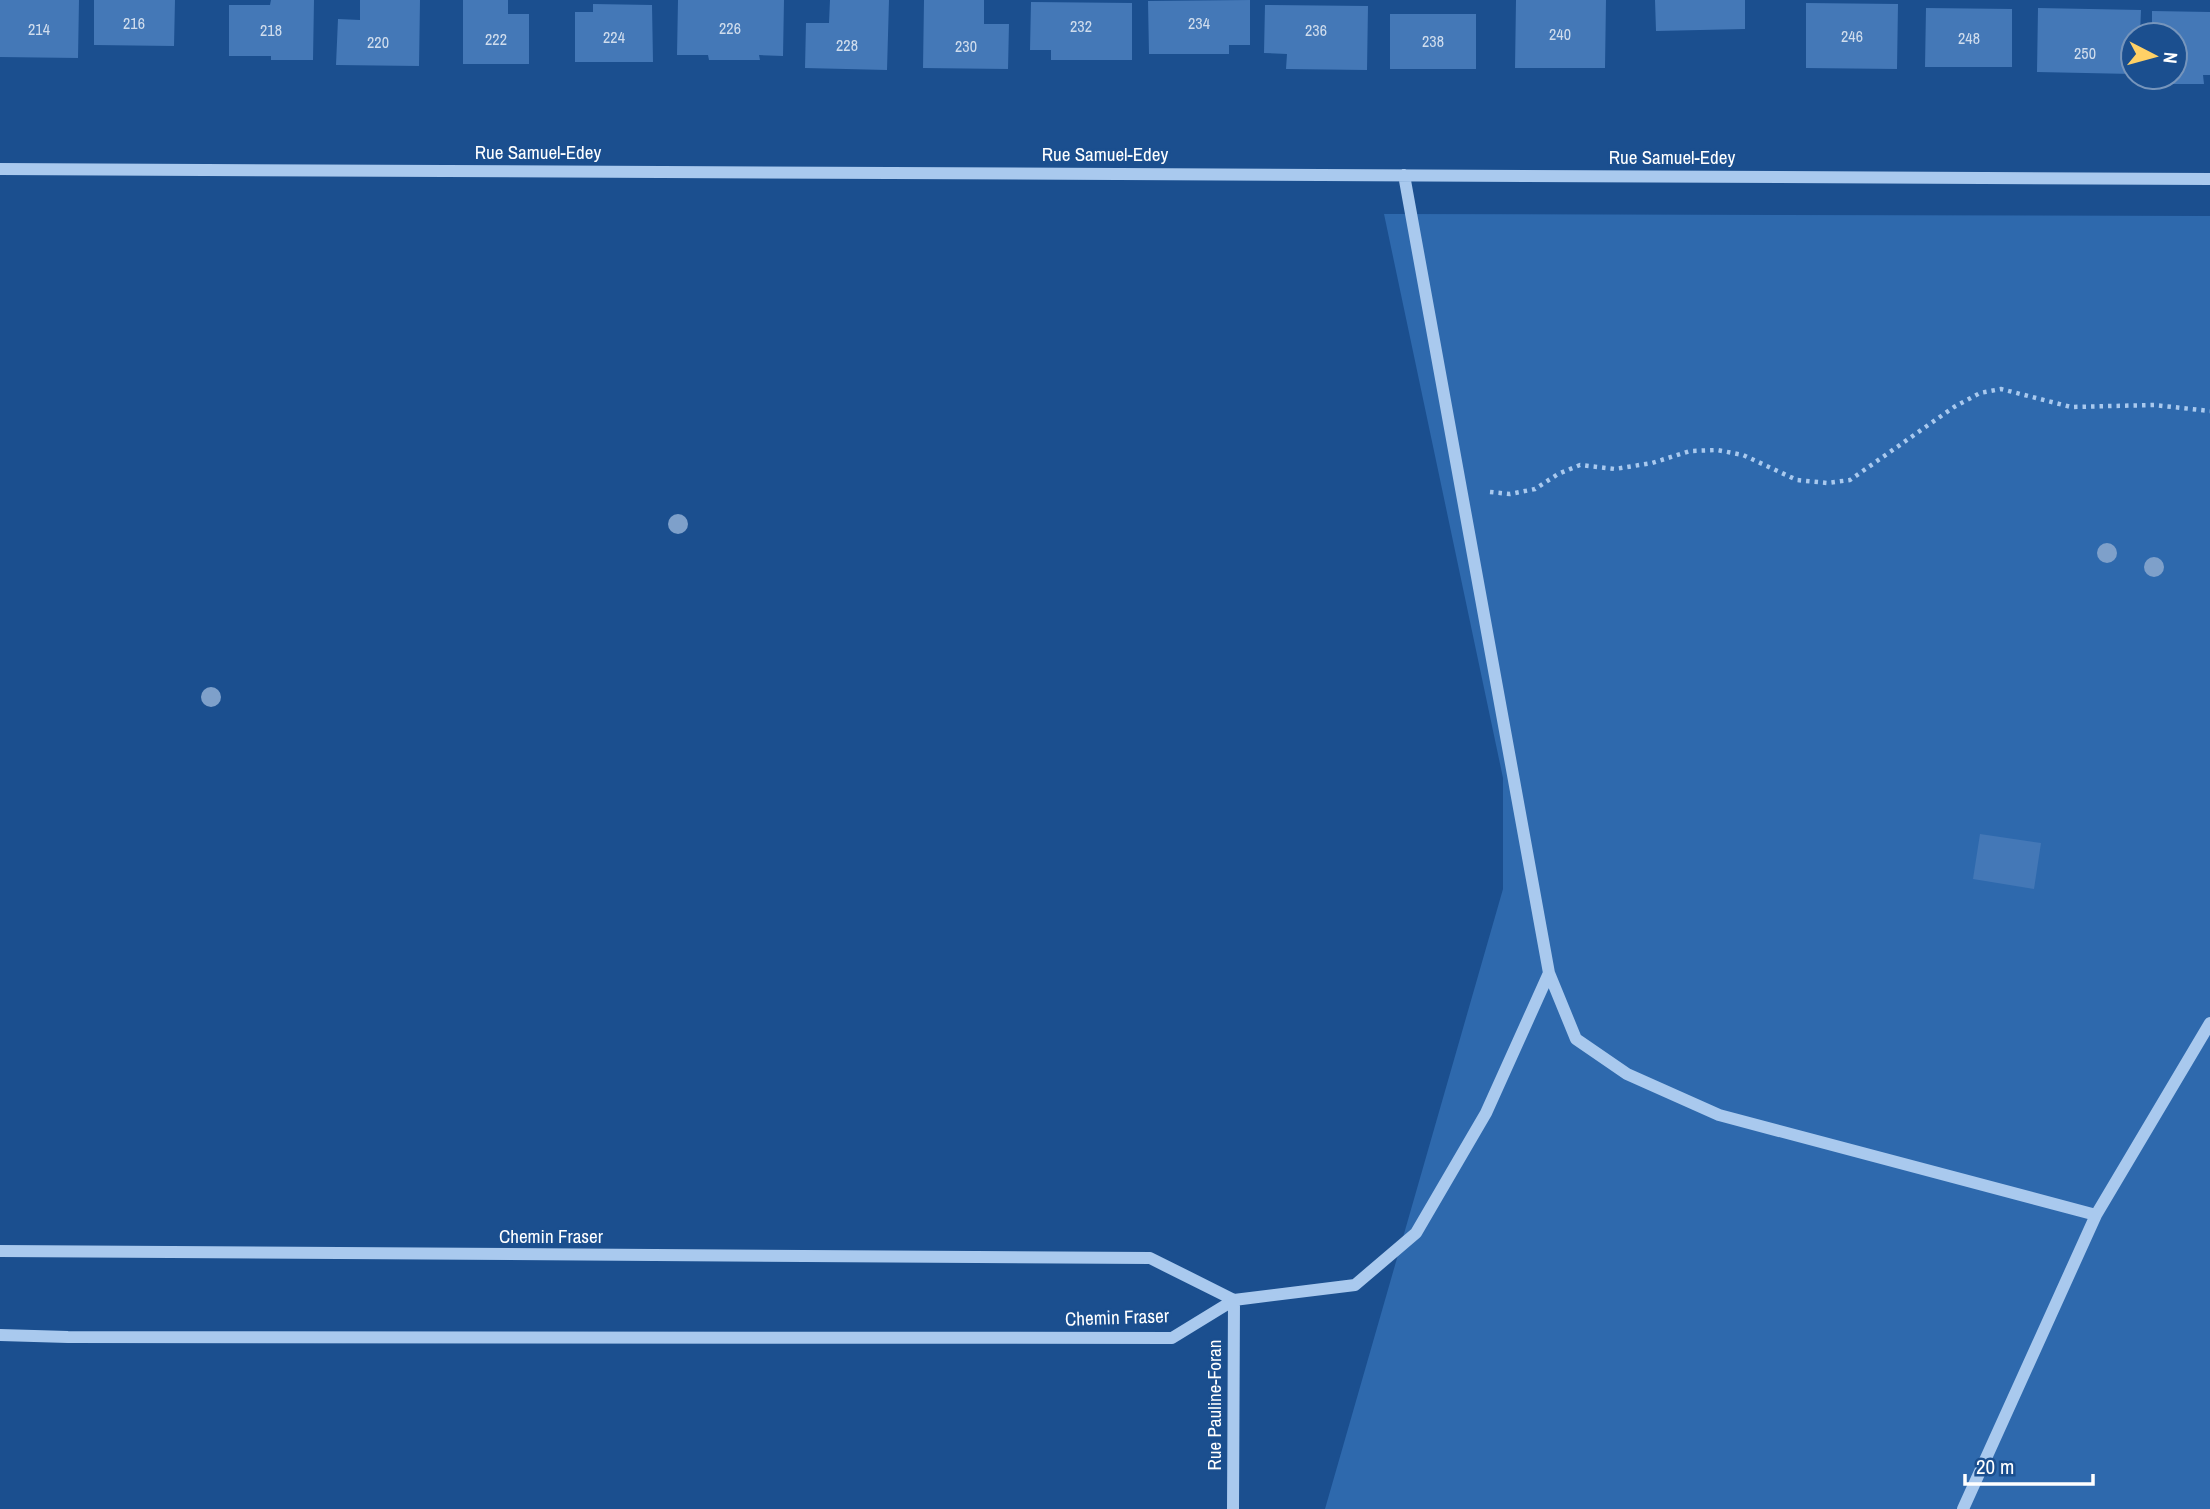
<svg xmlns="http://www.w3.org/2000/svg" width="2210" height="1509" viewBox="0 0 2210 1509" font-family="'Archivo Narrow',sans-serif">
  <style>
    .green { fill: #2e69ad }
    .building { fill: #4478b7 }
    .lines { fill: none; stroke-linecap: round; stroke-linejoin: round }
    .path { stroke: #a9c9ee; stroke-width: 4.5; stroke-dasharray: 3.5 5; stroke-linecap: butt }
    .minor { stroke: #a9c9ee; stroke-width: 12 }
    .tree { fill: #7ea0ca }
    .labels { text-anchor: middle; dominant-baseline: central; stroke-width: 5; stroke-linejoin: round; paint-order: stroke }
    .number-label { font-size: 16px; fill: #d0dded }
    .street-label { font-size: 19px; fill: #fff; stroke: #1b4f8f }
  </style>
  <rect width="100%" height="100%" fill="#1b4f8f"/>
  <path class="green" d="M1384,214L2210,216V1509H1325L1503,889V778Z"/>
  <path class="building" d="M0,0H79L78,58L0,57Z
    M94,0H175L174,46L94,45Z
    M271,0H314L313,60H271V56H229V5H270Z
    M360,0H420L419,66L336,65L338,19L360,20Z
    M463,0H508V14H529V64H463Z
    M678,0H784L783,56L759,55L760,60H709L708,55H677Z
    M830,0H889L887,70L805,68L806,23H829Z
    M924,0H984V24H1009L1008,69L923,68Z
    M1250,0V45H1229V54H1149L1148,1Z
    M1516,0H1606L1605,68H1515Z
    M1655,0H1745V29L1656,31Z
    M1031,2L1132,3V60H1051V50H1030Z
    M1806,3L1898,4L1897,69L1806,68Z
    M593,4L652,5L653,62H575V12H593Z
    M1265,5L1368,6L1367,70L1286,69L1287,54L1264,53Z
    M1926,8L2012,9V67H1925Z
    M2038,8L2141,10L2140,35H2133V74L2037,72Z
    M2152,11L2210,12V75H2203L2204,84H2173V77H2175V35H2152Z
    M1390,14H1476V69H1390Z
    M1980,834L2041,843L2034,889L1973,879Z"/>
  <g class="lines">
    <path class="path" d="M1490,492L1510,494L1535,489L1558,474L1580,465L1615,469L1652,463L1690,451L1717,450L1743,455L1797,480L1827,483L1850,480L1954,407L1980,393L2001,389L2071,407L2154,405L2210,411"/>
    <path class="minor" d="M0,169L2210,179
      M1404,175L1549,973
      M0,1251L1150,1258L1234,1300
      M0,1335L68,1337L1172,1338L1234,1300L1355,1285L1416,1233L1486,1113L1549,973L1576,1039L1627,1074L1719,1115L2096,1215
      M1233,1509L1234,1300
      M1963,1509L2096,1215L2210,1023"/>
  </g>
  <g class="tree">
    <circle cx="678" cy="524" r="10"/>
    <circle cx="2107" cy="553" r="10"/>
    <circle cx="2154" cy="567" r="10"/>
    <circle cx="211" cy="697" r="10"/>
  </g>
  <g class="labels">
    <g class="number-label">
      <text x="134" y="23">216</text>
      <text x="1199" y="23">234</text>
      <text x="1081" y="26">232</text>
      <text x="730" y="28">226</text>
      <text x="39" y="29">214</text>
      <text x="271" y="30">218</text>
      <text x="1316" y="30">236</text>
      <text x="1560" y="34">240</text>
      <text x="1852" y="36">246</text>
      <text x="614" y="37">224</text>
      <text x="1969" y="38">248</text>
      <text x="496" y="39">222</text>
      <text x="1433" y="41">238</text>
      <text x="378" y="42">220</text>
      <text x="847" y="45">228</text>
      <text x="966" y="46">230</text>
      <text x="2085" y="53">250</text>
    </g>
    <g class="street-label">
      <text x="538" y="152">Rue Samuel-Edey</text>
      <text x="1105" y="154">Rue Samuel-Edey</text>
      <text x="1672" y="157">Rue Samuel-Edey</text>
      <text x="551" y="1236">Chemin Fraser</text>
      <text transform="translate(1117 1317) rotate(-2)">Chemin Fraser</text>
      <text transform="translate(1214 1405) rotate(-90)">Rue Pauline-Foran</text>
    </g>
  </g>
  <g transform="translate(2154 56) rotate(96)"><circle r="33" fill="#1b4f8f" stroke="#7695bc" stroke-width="2"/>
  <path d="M0-5L12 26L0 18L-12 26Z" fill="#ffd166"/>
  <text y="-10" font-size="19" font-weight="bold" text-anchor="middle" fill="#ffffff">N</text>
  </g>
  <path d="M1965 1474v10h128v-10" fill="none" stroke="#ffffff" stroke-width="3.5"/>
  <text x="1976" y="1474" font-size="21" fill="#ffffff" stroke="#1b4f8f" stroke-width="5" paint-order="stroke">20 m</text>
</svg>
